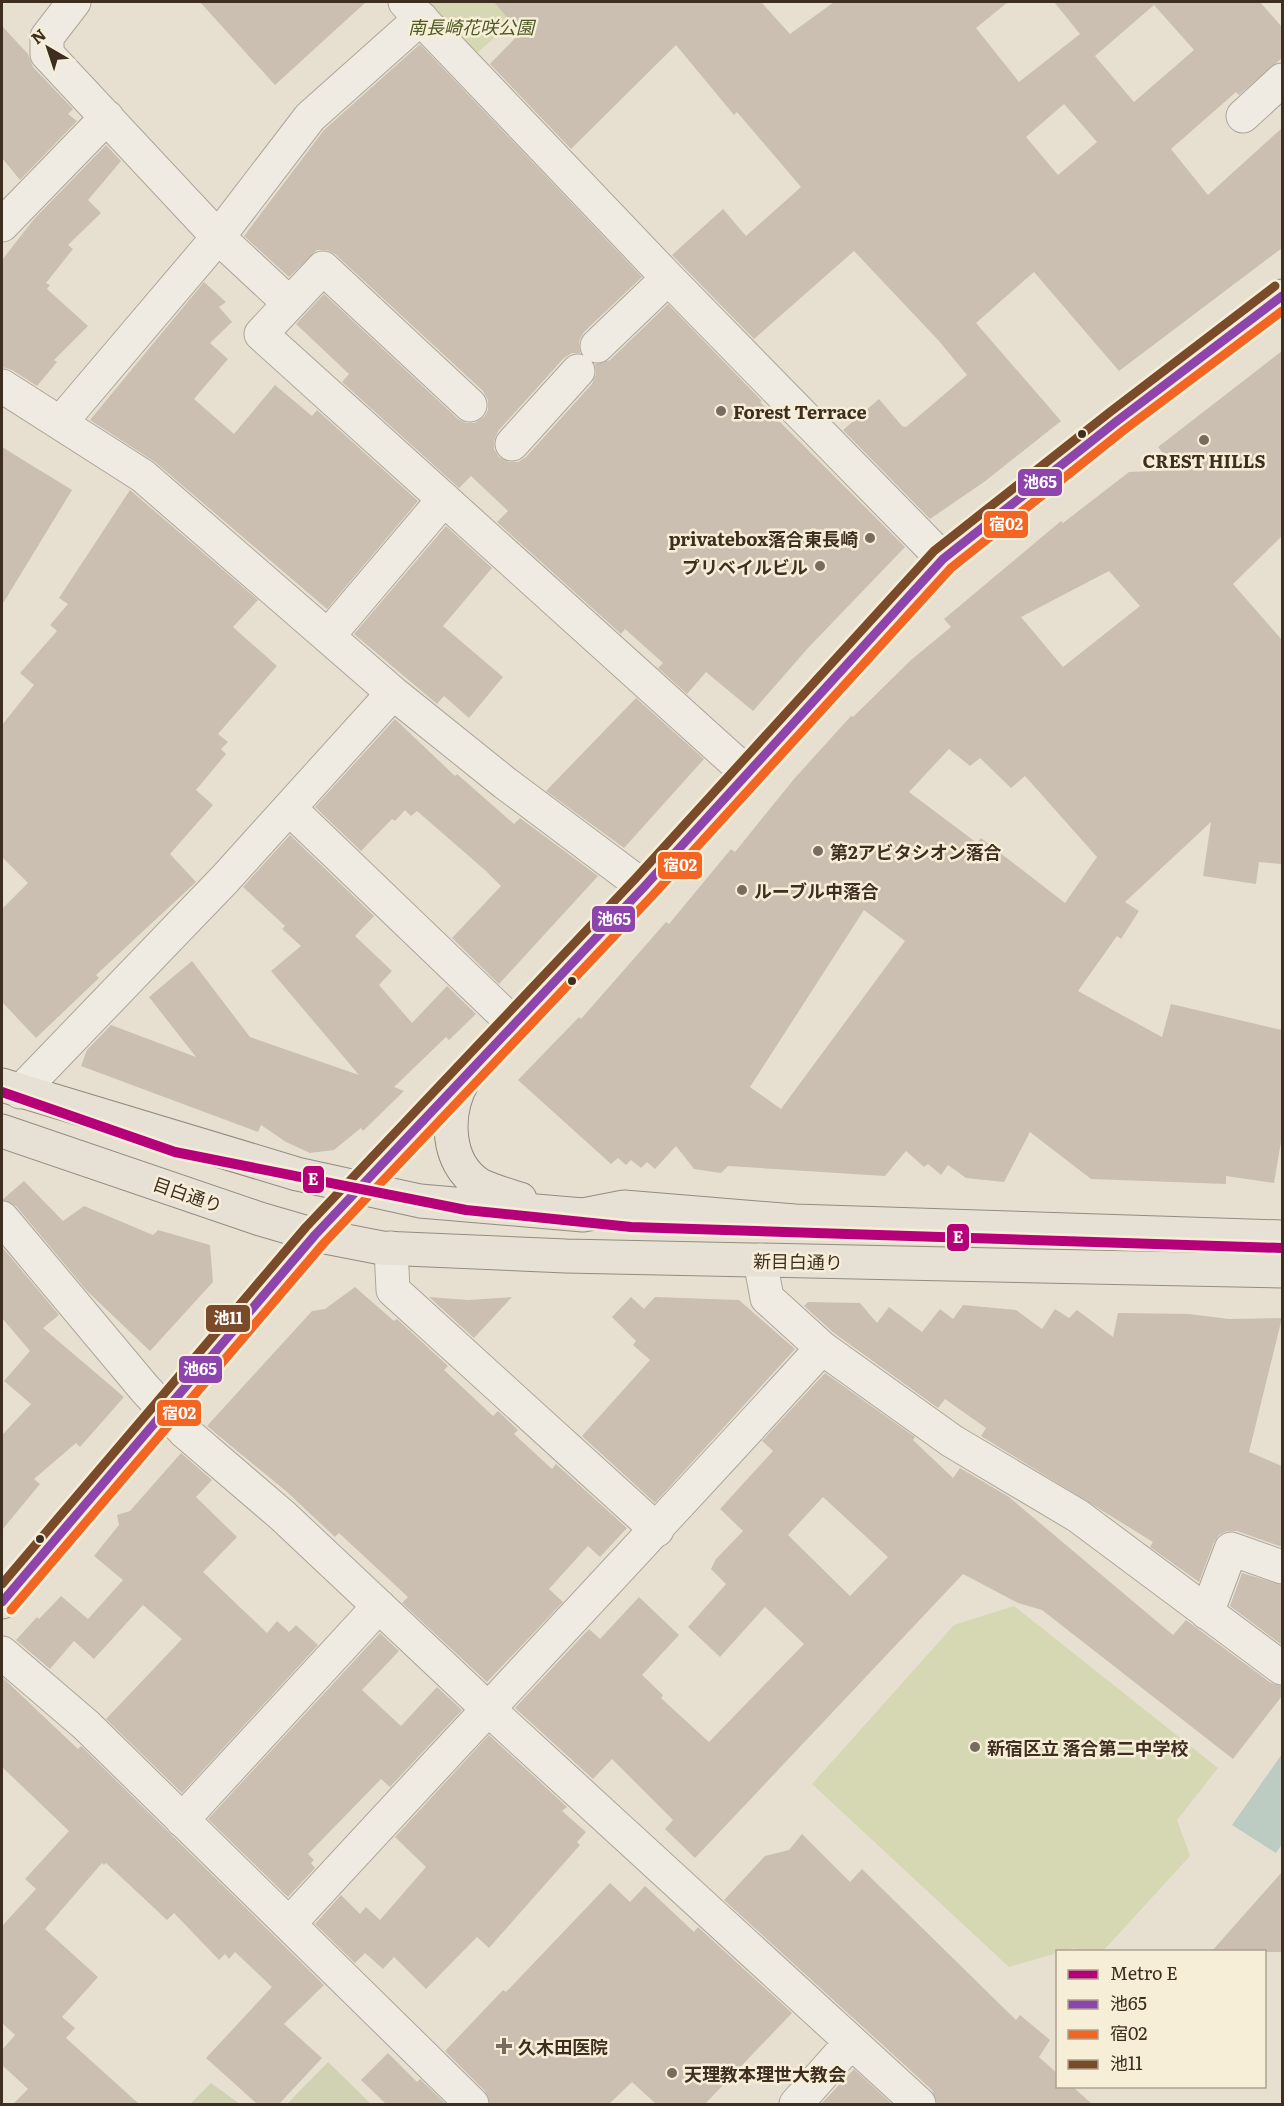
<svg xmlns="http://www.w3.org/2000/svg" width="1284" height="2106" viewBox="0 0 1284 2106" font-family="Literata,'Noto Sans JP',serif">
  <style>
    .green { fill: #d6d7b3 }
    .cemetery { fill: #d1d1b3 }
    .water { fill: #bcccc2 }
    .building { fill: #cbbfb2; fill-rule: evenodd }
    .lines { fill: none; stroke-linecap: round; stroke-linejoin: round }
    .minor-casing { stroke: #ada599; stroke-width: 35 }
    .major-casing { stroke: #928b80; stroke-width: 35 }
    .minor { stroke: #efebe3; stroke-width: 33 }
    .major { stroke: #e6e1d4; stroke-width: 33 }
    .bus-1-casing { stroke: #f7eed8; stroke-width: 14 }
    .bus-2-casing { stroke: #f7eed8; stroke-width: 14 }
    .bus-3-casing { stroke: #f7eed8; stroke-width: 14 }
    .bus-1 { stroke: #8e44ad; stroke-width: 9 }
    .bus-2 { stroke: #f26522; stroke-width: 9 }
    .bus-3 { stroke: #7a4b2a; stroke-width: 9 }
    .metro-1-casing { stroke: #f7eed8; stroke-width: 15 }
    .metro-1 { stroke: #b6007a; stroke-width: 10 }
    .poi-dot { fill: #786c5e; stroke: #f7eed8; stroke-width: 2 }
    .bus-dot { fill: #3d2e20; stroke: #f7eed8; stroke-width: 2 }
    .labels { text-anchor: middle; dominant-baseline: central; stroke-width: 5; stroke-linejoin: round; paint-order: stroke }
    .park-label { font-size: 18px; font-style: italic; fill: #4d5a26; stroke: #f7eed8 }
    .poi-label { font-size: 18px; font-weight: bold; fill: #3d2e20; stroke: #f7eed8; text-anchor: start }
    .street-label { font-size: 18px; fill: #3d2e20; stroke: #f7eed8 }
    .line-badge { stroke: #f7eed8; stroke-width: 2 }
    .badge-label { font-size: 16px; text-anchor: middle; font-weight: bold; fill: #fff }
  </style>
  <rect width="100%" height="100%" fill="#e7e0d1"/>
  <path class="green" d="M416,2H535L469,60Z
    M1014,1606L1218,1768L1177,1820L1190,1856L1103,1951H1079L1074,1948L1009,1967L812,1784L954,1625Z"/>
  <path class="cemetery" d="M328,2062L371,2104H287Z
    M211,2083L240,2104H190Z"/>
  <path class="water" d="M1282,1754V1844L1276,1853L1232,1825Z"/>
  <path class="building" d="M200,2H366L275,85Z
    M494,2H761L790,34L834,2H1008L976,28L1019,82L1080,34L1054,2H1260L1282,27V58L1239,95L1236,92L1171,149L1208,195L1282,128V248L1119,371L1034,272L976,323L1061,421L984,482L930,519L843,430L879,399L902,426L906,427L967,375L939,341L854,251L754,339L672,255L723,209L746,236L801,187L737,112L734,115L676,45L571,149L490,64L520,33ZM1154,5L1194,50L1134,102L1095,56ZM1064,104L1097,142L1058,175L1026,137Z
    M2,26L28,54L33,67L73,109L68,114L77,121L20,180L2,158Z
    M420,44L642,277L584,332L579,341L580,353H572L564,358L498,431L494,441V449L499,457L509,462H518L526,457L592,384L596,374L595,364L610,360L668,304L762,401L760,402L905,547L808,648L753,711L706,672L687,694L658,668L663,663L625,629L621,634L497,522L508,511L471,476L459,488L342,382L349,374L296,324L324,294L458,419L466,423H475L484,417L488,410V400L483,391L335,254L327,250H317L289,277L244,236L324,130Z
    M106,145L121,161L88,200L101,213L68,245L73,249L46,283L50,285L47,289L88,326L54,360L57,362L37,386L12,370L2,367V260L34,219Z
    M204,282L226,302L219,307L232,322L210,343L228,359L194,399L234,434L275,385L312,416L317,410L418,501L327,609L155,462L90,420Z
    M1282,351V536L1233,584L1282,640V864L1259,862L1256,884L1203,876L1211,822L1125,902L1139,911L1121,939L1117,936L1078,991L1162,1037L1171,1004L1282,1030V1136L1274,1183L1226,1176V1184L1091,1179L1030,1132L1004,1182L966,1178L948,1165L941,1175L928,1164L924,1167L906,1151L885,1176L728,1166L721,1173L694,1169L676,1146L655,1169L647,1162L641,1168L631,1160L626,1165L618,1158L611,1164L518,1080L579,1017L581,1019L666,922L669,924L731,849L735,852L794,779L851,716L853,717L911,660L951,627L944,619L1061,521L1063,523L1129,472L1176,470L1158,447ZM1109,571L1140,606L1063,667L1021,617ZM949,749L970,766L980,758L1011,788L1025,776L1097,857L1065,903L981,838L977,843L909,792ZM864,910L905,941L781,1109L750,1087Z
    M2,447L72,490L2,605Z
    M130,490L258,600L233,627L277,666L218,734L228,742L221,749L226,754L196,790L213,805L170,854L196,882L96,975L99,978L36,1038L2,1002V909L28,883L2,857V725L34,685L20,673L57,631L50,625L68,604L59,598Z
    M446,526L492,568L443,626L503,677L469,718L444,696L437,704L354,634Z
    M636,698L704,759L624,848L546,791Z
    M395,719L455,776L457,774L514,824L520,818L598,876L499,984L452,938L501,886L486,871L417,811L411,816L405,810L395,821L392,819L361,851L315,807Z
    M290,835L374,916L355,936L392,971L379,985L412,1023L447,986L476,1014L449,1040L446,1037L394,1087L404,1091L363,1131L361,1128L334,1150L310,1153L286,1142L261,1125L258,1132L81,1066L87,1050L111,1025L196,1057L149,997L192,961L250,1037L359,1075L271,971L301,946L282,929L285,926L243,887Z
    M24,1181L63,1221L84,1206L153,1235L158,1230L210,1245L213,1282L150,1351L87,1291L16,1206L2,1200Z
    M2,1247L59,1315L43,1328L124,1397L80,1447L76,1443L34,1479L40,1484L2,1530V1435L31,1404L4,1381L30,1351L2,1318Z
    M355,1287L394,1321L397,1319L448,1366L444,1370L493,1416L498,1411L518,1430L514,1434L552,1469L556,1464L627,1528L600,1557L588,1546L549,1589L563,1602L487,1682L402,1603L408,1597L339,1533L335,1537L287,1492L207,1426L312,1311L325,1309Z
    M429,1297L468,1300L512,1297L474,1338Z
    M631,1297L644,1309L655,1297L739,1300L795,1349L655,1503L582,1436L650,1360L633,1345L636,1341L612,1317Z
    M808,1302L860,1303L877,1323L889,1307L922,1332L940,1309L953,1319L963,1305L1016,1310L1042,1329L1055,1309L1069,1318L1077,1310L1113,1337L1118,1313L1189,1314L1229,1319L1282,1318L1249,1452L1282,1466V1547L1237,1531H1227L1219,1535L1214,1542L1199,1582L1150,1547L1153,1542L981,1436L986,1428L945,1399L938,1408L834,1333L804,1306Z
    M825,1373L915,1437L913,1440L953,1478L960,1468L1009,1497L1173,1635L1186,1620L1271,1683L1282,1686V1696L1233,1759L1042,1610L1018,1603L963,1574L695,1858L665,1829L673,1820L612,1759L593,1779L515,1708L589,1629L600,1639L639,1597L679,1635L642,1675L663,1695L661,1698L709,1742L804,1644L765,1607L720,1657L688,1627L726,1584L711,1569L716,1559L743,1531L720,1509L773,1451L762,1441ZM823,1497L888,1557L850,1596L788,1535Z
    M181,1453L212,1480L196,1497L237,1537L203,1572L267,1633L277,1621L289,1632L296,1625L318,1645L182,1793L106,1719L182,1639L143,1605L94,1659L74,1641L50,1669L16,1640L37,1617L39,1619L61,1596L88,1619L123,1580L94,1556L119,1525L117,1515L130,1511Z
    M1242,1573L1282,1585V1645L1230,1606Z
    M380,1633L399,1651L362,1690L401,1726L437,1687L462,1710L390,1787L381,1779L308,1854L314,1860L311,1863L315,1868L288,1897L208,1819Z
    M2,1677L78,1749L81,1746L324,1985L284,2024L322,2058L279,2104H257L206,2058L272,1987L235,1952L229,1959L225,1954L219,1960L174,1913L167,1920L106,1863L104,1865L102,1863L45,1929L98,1977L62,2017L75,2028L66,2038L139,2104H13L28,2089L2,2065V2050L15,2035L2,2023V1926L36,1889L25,1879L69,1831L2,1767Z
    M489,1735L567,1807L562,1811L586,1832L577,1842L580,1845L489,1948L477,1937L426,1989L394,1957L383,1969L365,1953L355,1963L315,1924L341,1895L360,1914L366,1907L380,1920L426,1867L395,1837Z
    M802,1834L850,1882L862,1869L1016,2020L1020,2015L1050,2040L1039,2057L1058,2074V2086H1072L1092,2104H937L932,2090L724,1900L765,1856L789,1850Z
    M1282,1872V1952H1211Z
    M610,1883L630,1902L645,1886L694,1932L698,1927L792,2013L705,2104H656L632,2082L609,2104H490L485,2091L445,2051L503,1990L506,1992Z
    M388,2053L417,2082L420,2079L446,2104H386L361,2080Z
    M854,2069L892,2104H821Z"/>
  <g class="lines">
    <defs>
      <path id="minor" d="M74,2L47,37V54L218,237L289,303
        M405,2L668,278L943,559
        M1243,116L1282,80
        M2,225L107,117
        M597,346L668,278
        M2,386L143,476L393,693L505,783L644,887
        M470,405L323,268L261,334L748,774
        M61,422L218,237L310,117L421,18
        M512,444L578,371
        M328,636L444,499
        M290,809L514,1024
        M20,1092L225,879L393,693
        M2,1218L145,1389L185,1432L283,1516L487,1708L919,2104
        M391,1248L393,1290L657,1530
        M760,1260L767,1298L822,1348L952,1441L1078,1516L1282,1668
        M1207,1613L1231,1549L1282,1567
        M2,1653L86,1725L472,2104
        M182,1820L379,1606
        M289,1924C466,1731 646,1542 822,1348
        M796,2104L851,2042"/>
      <path id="major" d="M463,1081C445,1113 445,1163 480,1185C492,1191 507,1195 520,1199
        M2,1085L297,1174L420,1201L583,1215L624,1207L795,1221L1282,1237
        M2,1131L260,1219L315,1235L382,1248L566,1256L1282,1271
        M2,1602L315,1235L644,887L943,559L1117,421L1282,296"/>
    </defs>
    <use href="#minor" class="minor-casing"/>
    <use href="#major" class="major-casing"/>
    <use href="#minor" class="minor"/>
    <use href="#major" class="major"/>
    <defs>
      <path id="bus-1" d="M2,1602L315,1235L644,887L943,559L1117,421L1282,296"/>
      <path id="bus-2" d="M11,1610L324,1243L653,895L951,568L1124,430L1282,311"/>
      <path id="bus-3" d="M2,1584L306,1227L635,879L934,551L1110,412L1275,286"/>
    </defs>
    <use href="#bus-1" class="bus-1-casing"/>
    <use href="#bus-2" class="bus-2-casing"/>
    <use href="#bus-3" class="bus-3-casing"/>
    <use href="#bus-1" class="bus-1"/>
    <use href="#bus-2" class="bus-2"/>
    <use href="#bus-3" class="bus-3"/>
    <defs>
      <path id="metro-1" d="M2,1092L175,1152L466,1210L631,1227L1282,1248"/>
    </defs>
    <use href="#metro-1" class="metro-1-casing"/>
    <use href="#metro-1" class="metro-1"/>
  </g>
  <g class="poi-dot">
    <circle cx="721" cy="411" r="6"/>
    <circle cx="1204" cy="440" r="6"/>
    <circle cx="870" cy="538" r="6"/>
    <circle cx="820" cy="566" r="6"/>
    <circle cx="818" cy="851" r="6"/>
    <circle cx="742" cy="890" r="6"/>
    <circle cx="975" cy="1747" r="6"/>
    <path d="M501 2037h6v6h6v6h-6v6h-6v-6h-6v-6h6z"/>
    <circle cx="672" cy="2073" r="6"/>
  </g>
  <g class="bus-dot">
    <circle cx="1082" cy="434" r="5"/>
    <circle cx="572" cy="981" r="5"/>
    <circle cx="40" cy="1539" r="5"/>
  </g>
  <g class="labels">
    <g class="park-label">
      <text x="471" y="26">南長崎花咲公園</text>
    </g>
    <g class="poi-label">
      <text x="733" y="411">Forest Terrace</text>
      <text x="1204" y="460" text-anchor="middle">CREST HILLS</text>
      <text x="858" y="538" text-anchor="end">privatebox落合東長崎</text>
      <text x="808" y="566" text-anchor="end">プリベイルビル</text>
      <text x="830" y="851">第2アビタシオン落合</text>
      <text x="754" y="890">ルーブル中落合</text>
      <text x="987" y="1747">新宿区立 落合第二中学校</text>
      <text x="518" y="2046">久木田医院</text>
      <text x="684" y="2073">天理教本理世大教会</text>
    </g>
    <g class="street-label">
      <text transform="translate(188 1194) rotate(19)">目白通り</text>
      <text transform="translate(798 1261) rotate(1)">新目白通り</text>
    </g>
  </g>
  <g class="line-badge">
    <rect x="1017" y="468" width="46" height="29" rx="6" fill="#8e44ad"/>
    <rect x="983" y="510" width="46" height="29" rx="6" fill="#f26522"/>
    <rect x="657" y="851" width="46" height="29" rx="6" fill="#f26522"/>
    <rect x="591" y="905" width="45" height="28" rx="6" fill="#8e44ad"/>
    <rect x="302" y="1165" width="23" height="29" rx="6" fill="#b6007a"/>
    <rect x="946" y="1223" width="24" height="29" rx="6" fill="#b6007a"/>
    <rect x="205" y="1304" width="46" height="29" rx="6" fill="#7a4b2a"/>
    <rect x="178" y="1355" width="45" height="29" rx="6" fill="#8e44ad"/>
    <rect x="156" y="1399" width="46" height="28" rx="6" fill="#f26522"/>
  </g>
  <g class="badge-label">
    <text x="1040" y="488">池65</text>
    <text x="1006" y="530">宿02</text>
    <text x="680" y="871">宿02</text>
    <text x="614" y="925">池65</text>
    <text x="313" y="1185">E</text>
    <text x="958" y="1243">E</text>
    <text x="228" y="1324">池11</text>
    <text x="200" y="1375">池65</text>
    <text x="179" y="1419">宿02</text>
  </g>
  <rect width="1284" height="2106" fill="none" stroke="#3d2e20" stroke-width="6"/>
  <rect x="1056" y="1950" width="210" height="138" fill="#f7eed8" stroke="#ada18e" stroke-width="1.5"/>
  <rect x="1068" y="1970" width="30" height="9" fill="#b6007a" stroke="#ada18e" stroke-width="1.5"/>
  <text x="1110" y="1980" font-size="18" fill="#3d2e20">Metro E</text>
  <rect x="1068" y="2000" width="30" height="9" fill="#8e44ad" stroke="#ada18e" stroke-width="1.5"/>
  <text x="1110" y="2010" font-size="18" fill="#3d2e20">池65</text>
  <rect x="1068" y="2030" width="30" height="9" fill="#f26522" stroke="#ada18e" stroke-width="1.5"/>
  <text x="1110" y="2040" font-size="18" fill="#3d2e20">宿02</text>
  <rect x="1068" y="2060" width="30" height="9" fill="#7a4b2a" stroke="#ada18e" stroke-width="1.5"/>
  <text x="1110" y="2070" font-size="18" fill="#3d2e20">池11</text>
  <g transform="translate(48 48) rotate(321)" stroke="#f7eed8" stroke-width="4.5" paint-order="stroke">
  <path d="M0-4.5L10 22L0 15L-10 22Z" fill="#3d2e20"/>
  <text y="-9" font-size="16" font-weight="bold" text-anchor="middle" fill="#3d2e20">N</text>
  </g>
</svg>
